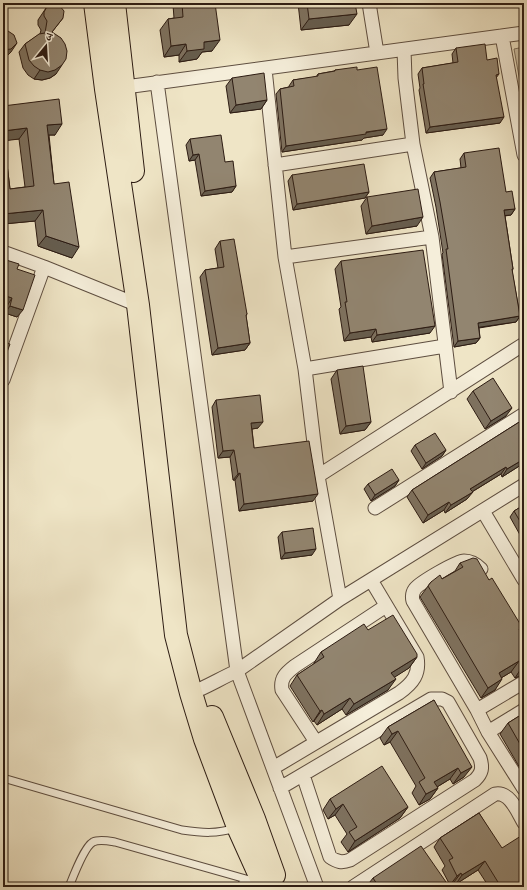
<svg xmlns="http://www.w3.org/2000/svg" width="527" height="890" viewBox="0 0 527 890" font-family="'Sorts Mill Goudy','Noto Serif Devanagari',serif">
  <style>
    .green { fill: #cec3a8; stroke: #7e705e }
    .lines { fill: none; stroke-linecap: round; stroke-linejoin: round }
    .service-casing { stroke: #5e4e40; stroke-width: 9 }
    .minor-casing { stroke: #5e4e40; stroke-width: 15 }
    .tertiary-casing { stroke: #5e4e40; stroke-width: 19 }
    .trunk-casing { stroke: #2d1c13; stroke-width: 24 }
    .service { stroke: #f5eeda; stroke-width: 7 }
    .minor { stroke: #f5eeda; stroke-width: 13 }
    .tertiary { stroke: #f5eeda; stroke-width: 17 }
    .trunk { stroke: #efe5c6; stroke-width: 22 }
    .wall { fill: #7e7260; stroke: #2d1c13; fill-rule: evenodd }
    .shaded-wall { fill: #665d4e; stroke: #2d1c13 }
    .building { fill: #928570; stroke: #2d1c13 }
  </style>
  <rect width="100%" height="100%" fill="#efe5c6"/>
  <filter id="stains"><feTurbulence type="fractalNoise" baseFrequency=".005" numOctaves="4"/><feColorMatrix values="0 0 0 0 .2 0 0 0 0 .09 0 0 0 0 .02 0 0 0 .5 -.17"/></filter>
  <radialGradient id="worn" r=".72"><stop offset=".6" stop-color="#630" stop-opacity="0"/><stop offset="1" stop-color="#630" stop-opacity=".3"/></radialGradient>
  <path class="green" d="M524,47V104L514,49Z"/>
  <g class="lines">
    <defs>
      <path id="service" d="M3,778L182,830C203,833 216,834 236,828
        M69,887C73,877 84,847 93,842C99,839 109,841 115,842L253,881"/>
      <path id="minor" d="M369,3L377,53
        M502,36L524,155
        M404,50L405,78L413,144L432,237L451,392
        M265,69L285,257L305,369L318,476L340,599
        M157,82L237,671L317,887
        M118,88C253,71 388,51 524,33
        M275,165L413,144
        M3,252L44,267L138,305
        M285,257L432,237
        M305,369L445,346
        M3,380L44,267
        M318,476L524,344
        M375,508L524,414
        M483,511L524,580
        M481,569C477,565 471,561 464,561C457,561 419,583 415,589C412,593 412,597 413,601L477,710L488,732L524,789
        M191,693C207,687 221,678 237,671L340,599L524,485
        M477,710L524,682
        M488,732L524,710
        M316,742L282,690C280,678 286,673 295,666L386,606
        M273,768L399,693C413,683 420,674 417,657L371,580
        M280,788L431,699H442L448,702L480,758C483,768 482,773 475,780L350,860C342,863 337,862 330,857L303,775
        M353,887L495,794C510,791 518,813 524,823"/>
      <path id="tertiary" d="M246,887L262,879"/>
      <path id="trunk" d="M95,3L106,89L138,305L176,635L191,693L205,739L238,827L265,887
        M114,3L133,171
        M212,717L254,819L274,875"/>
    </defs>
    <use href="#service" class="service-casing"/>
    <use href="#minor" class="minor-casing"/>
    <use href="#tertiary" class="tertiary-casing"/>
    <use href="#trunk" class="trunk-casing"/>
    <use href="#service" class="service"/>
    <use href="#minor" class="minor"/>
    <use href="#tertiary" class="tertiary"/>
    <use href="#trunk" class="trunk"/>
  </g>
  <path class="wall" d="M157,3H215L212,51L202,52L197,59L179,62V55L164,57L160,30L168,19L174,18L173,5L157,7Z
    M298,3H355L349,25L301,30Z
    M48,5L63,18L52,32L56,74L50,78L42,80L34,79L28,75L23,68L19,52L25,44L40,34L41,30L38,25V20Z
    M456,48L487,60L499,74L496,78L500,123L426,133L419,90L420,88L418,74L422,68L453,63L452,54Z
    M335,70H357L383,135L364,138L362,140L282,152L276,94L280,89L289,87V86L293,80L316,77L318,74L334,71Z
    M232,78L267,100L261,109L230,113L226,86Z
    M3,106L55,135H49L54,184L72,258L38,246L35,221L3,224ZM19,139L25,187L10,189L4,140Z
    M190,139L225,162L236,186L232,192L201,196L195,160L189,161L186,145Z
    M464,153L506,192L515,209L511,215L505,216L513,269L512,271L520,316L516,322L479,328L480,338L476,343L454,347L442,254L443,253L436,207L430,178L434,172L461,168L460,159Z
    M292,175L369,192L365,198L293,210L288,181Z
    M367,197L417,226L366,234L361,206Z
    M220,241L247,314L246,316L250,343L245,350L212,355L200,277L205,270L218,268L215,249Z
    M3,259L17,269V317L5,313L7,306L3,304Z
    M341,261L430,333L372,342L371,337L344,341L339,309L341,307L335,269Z
    M337,370L371,422L365,430L340,434L331,379Z
    M473,391L506,416L485,429L467,399Z
    M216,400L258,428L252,429L254,448L313,501L239,511L235,480H233L230,457L218,458L212,407Z
    M524,419V463L502,477L501,474L472,492L467,499L445,513L444,510L423,523L407,497L412,490Z
    M415,445L446,450L442,456L422,469L411,451Z
    M399,480L395,486L371,501L364,489L368,484Z
    M524,505V542L510,517L514,511Z
    M282,532L312,555L281,559L278,537Z
    M460,563L489,580L522,627L519,630L524,674L515,678L511,672L501,678L495,690L481,698L420,597L431,582L442,579L455,571Z
    M368,630L417,657L409,668L394,677L388,690L346,715L342,709L317,725L314,721L313,722L290,686L297,675L314,664V663L321,652Z
    M434,700L464,777L453,784L450,779L437,787L438,788L430,799L419,805L412,793L416,786L390,742L384,745L380,738L388,727Z
    M524,713V775L500,734L508,723Z
    M330,799L408,807L400,818L348,852L341,842L347,834L335,815L328,819L323,810Z
    M479,813L524,887H489L478,870L456,884L454,882L450,885L442,870L445,866L434,847L440,838Z
    M373,878L446,882L442,887H366Z"/>
  <path class="shaded-wall" d="M160,3H174L173,5L157,7Z
    M357,14L349,25L301,30L309,19Z
    M220,40L212,51L202,52L197,59L179,62L187,51L204,42Z
    M17,43L11,52L5,58H3V50Z
    M186,44L179,55L164,57L171,46Z
    M62,65L56,74L50,78L42,80L34,79L40,70Z
    M267,100L261,109L230,113L236,105Z
    M504,117L500,123L426,133L430,127Z
    M62,124L55,135H40L47,125Z
    M27,128L19,139L3,141V131Z
    M387,129L383,135L364,138L362,140L282,152L286,146Z
    M199,154L195,160L189,161L193,155Z
    M236,186L232,192L201,196L205,191Z
    M369,192L365,198L293,210L297,204Z
    M515,209L511,215L500,216L504,210Z
    M43,210L35,221L3,224V214Z
    M423,217L417,226L366,234L372,226Z
    M46,236L79,247L72,258L38,246Z
    M3,295L12,298L7,306L3,304Z
    M10,306L23,310L17,317L5,313Z
    M520,316L516,322L474,328L478,323Z
    M435,326L430,333L372,342L377,335Z
    M376,329L371,337L344,341L350,333Z
    M480,338L476,343L454,347L458,341Z
    M250,343L245,350L212,355L218,348Z
    M512,408L506,416L485,429L491,421Z
    M263,422L258,428L246,430L251,423Z
    M371,422L365,430L340,434L346,426Z
    M234,450L230,457L218,458L223,451Z
    M446,450L442,456L422,469L426,463Z
    M524,459V463L502,477L507,469Z
    M506,467L501,474L465,496L470,489Z
    M240,473L235,480H233L238,474Z
    M399,480L395,486L371,501L375,495Z
    M473,492L467,499L445,513L451,505Z
    M318,494L313,501L239,511L244,504Z
    M449,502L444,510L423,523L428,515Z
    M316,549L312,555L281,559L285,553Z
    M417,657L409,668L384,684L391,673Z
    M519,661L511,672L491,684L499,673Z
    M522,667H524V674L515,678Z
    M396,679L388,690L346,715L354,704Z
    M502,679L495,690L481,698L488,688Z
    M350,698L342,709L317,725L324,714Z
    M322,710L314,721L313,722L320,711Z
    M398,731L390,742L384,745L392,734Z
    M472,767L464,777L453,784L461,773Z
    M458,768L450,779L427,793L434,782Z
    M438,788L430,799L419,805L426,794Z
    M343,804L335,815L328,819L336,809Z
    M408,807L400,818L348,852L355,841Z
    M485,861L478,870L456,884L462,875Z
    M461,873L454,882L450,885L457,876Z
    M446,882L442,887H438Z"/>
  <path class="building" d="M182,3H215L220,40L204,42V49L187,51L186,44L171,46L168,19L183,17Z
    M307,3H355L357,14L309,19Z
    M51,4L59,5L64,11L63,18L52,32L61,38L65,44L67,51L66,59L62,65L55,70L48,72L40,70L34,66L29,60L25,44L39,34L45,33L47,21L44,16V12L48,5Z
    M3,31H8L14,35L17,43L11,49L3,50Z
    M485,44L487,60L497,58L499,74L496,75L504,117L430,127L423,84H424L422,68L458,62L456,48Z
    M357,67V70L377,67L387,129L366,132V134L286,146L280,89L294,86L293,80L318,76V74L335,71V70Z
    M264,73L267,100L236,105L232,78Z
    M59,99L62,124L47,125L54,184L69,182L79,247L46,236L43,210L3,214V131L10,189L34,186L27,128L3,131V106Z
    M221,135L225,162L233,161L236,186L205,191L199,154L193,155L190,139Z
    M499,148L506,192L512,191L515,209L504,210L513,269H512L520,316L478,323L480,338L458,341L446,249H448L440,202L434,172L466,167L464,153Z
    M364,164L369,192L297,204L292,175Z
    M418,189L423,217L372,226L367,197Z
    M234,239L247,314L246,315L250,343L218,348L205,270L224,267L220,241Z
    M423,250L435,326L377,335L376,329L350,333L345,302H347L341,261Z
    M3,259L19,264L17,269L35,275L23,310L10,306L12,298L3,295Z
    M3,342L10,344L3,363Z
    M363,366L371,422L346,426L337,370Z
    M493,378L512,408L491,421L473,391Z
    M260,395L263,422L251,423L254,448L309,441L318,494L244,504L240,473L238,474L234,450L223,451L216,400Z
    M524,419V459L507,469L506,467L470,489L473,492L451,505L449,502L428,515L412,490Z
    M435,433L446,450L426,463L415,445Z
    M392,469L399,480L375,495L368,484Z
    M524,505V528L514,511Z
    M313,528L316,549L285,553L282,532Z
    M473,558L477,559L489,580L492,578L522,627L519,629L524,638V667H522L519,661L499,673L502,679L488,688L428,586L431,582L440,575L442,579L463,567L460,563Z
    M393,615L417,654V657L391,673L396,679L354,704L350,698L324,714L322,710L320,711L297,675L324,657L321,652L364,624L368,630Z
    M434,700L472,767L461,773L458,768L434,782L438,788L426,794L419,782L425,778L398,731L392,734L388,727Z
    M524,713V751L508,723Z
    M382,766L408,807L355,841L349,832L357,827L343,804L336,809L330,799Z
    M479,813L502,848L524,834V887H501L485,861L462,875L461,873L457,876L449,860L453,858L440,838Z
    M421,846L446,882L438,887H379L373,878Z"/>
  <rect width="527" height="890" fill="none" stroke="#efe5c6" stroke-width="16"/>
  <rect x="4" y="4" width="519" height="882" fill="none" stroke="#2d1c13" stroke-width="2"/>
  <rect x="8" y="8" width="511" height="874" fill="none" stroke="#2d1c13"/>
  <g transform="translate(46 46) rotate(18)" stroke="#f5eeda" stroke-width="3" paint-order="stroke">
  <path d="M0-3L7 15L0 10L-7 15Z" fill="#2d1c13"/>
  <text y="-6" font-size="11" font-weight="bold" text-anchor="middle" fill="#2d1c13">उ</text>
  </g>
  <rect width="100%" height="100%" filter="url(#stains)"/>
  <rect width="100%" height="100%" fill="url(#worn)"/>
</svg>
